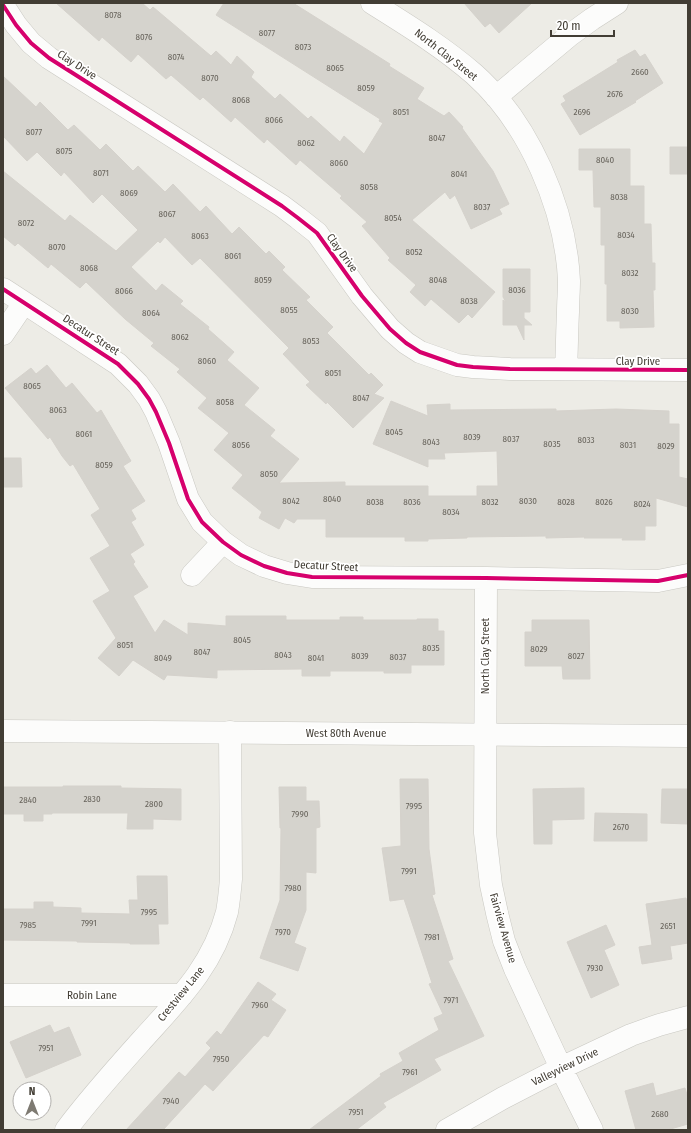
<svg xmlns="http://www.w3.org/2000/svg" width="691" height="1133" viewBox="0 0 691 1133" font-family="'Fira Sans Condensed',sans-serif">
  <style>
    .building { fill: #d5d3cd; stroke: #d5d2cc }
    .lines { fill: none; stroke-linecap: round; stroke-linejoin: round }
    .minor-casing { stroke: #c9c8c2; stroke-width: 23 }
    .tertiary-casing { stroke: #c9c8c2; stroke-width: 23 }
    .minor { stroke: #fcfcfb; stroke-width: 22 }
    .tertiary { stroke: #fcfcfb; stroke-width: 22 }
    .cycleway-casing { stroke: #fff; stroke-width: 6 }
    .cycleway { stroke: #d6006c; stroke-width: 4 }
    .labels { text-anchor: middle; dominant-baseline: central; stroke-width: 3.5; stroke-linejoin: round; paint-order: stroke }
    .number-label { font-size: 9px; fill: #68645c }
    .street-label { font-size: 11px; fill: #423d34; stroke: #fff }
  </style>
  <rect width="100%" height="100%" fill="#edece6"/>
  <path class="building" d="M56,3H142L150,10L153,7L211,56L216,51L231,65L237,56L254,72L251,77L275,99L280,94L308,119L311,116L340,142L344,136L364,154L383,123L379,121L380,119L216,15L224,3H293L390,64L389,66L424,88L417,99L444,116L449,112L463,127L462,128L493,171L509,204L499,209L502,214L471,229L455,195L450,199L445,192L412,220L495,292L472,318L468,314L459,323L431,299L425,306L410,292L416,285L388,260L390,258L362,226L367,222L340,198L342,196L300,160L296,165L267,139L264,143L235,117L231,122L203,97L200,100L171,75L166,79L138,54L131,62L102,37L99,41Z
    M464,3H532L499,33L490,23L485,27Z
    M635,50L640,57L645,54L663,83L635,101L636,102L580,135L561,104L566,101L563,96L618,62L617,60Z
    M3,76L36,107L40,102L68,130L74,125L100,150L106,144L133,171L138,166L165,192L173,184L200,212L206,206L232,234L239,227L266,254L269,251L285,267L282,270L310,297L306,300L333,327L327,333L369,375L371,373L383,385L374,394L384,398L353,428L327,402L326,404L306,385L310,382L283,354L289,348L200,258L192,265L165,237L160,243L158,241L131,267L156,291L162,284L183,301L180,304L209,327L208,329L234,352L227,360L259,388L244,405L275,430L270,436L299,459L279,483L345,482V486H428V496H477V486H498L497,451L444,453L445,459H428V467L373,444L391,401L428,416L427,405L450,404V410L556,409V411L616,409L669,411V424H679V477L688,479V507L656,498V526H645V540H622L623,538H584L585,537L546,538V536L467,537V538L428,539V541H405V537H326V519H297L294,523L285,518L279,529L259,518L262,512L232,488L243,475L214,450L229,433L198,408L207,398L177,372L180,369L151,346L154,343L125,319L86,282L80,288L51,264L48,268L18,243L15,246L3,236V171L65,221L70,215L116,251L138,230L102,194L93,203L64,172L61,176L37,152L27,161L3,136Z
    M670,147H688V174H670Z
    M579,149H630V186H644V224H651L652,263H655V290H653L654,327L620,328V321H607V284H605V245H601V207H594L593,170H579Z
    M503,269H530V312H524V318L532,325H524V340L517,325H503V300L506,302L503,297Z
    M47,365L66,388L72,383L97,413L101,410L131,461L123,466L145,501L131,510L136,519L131,522L144,545L130,554L135,562L133,564L148,587L133,596L155,633L164,620L188,635V623L226,626V616H286V620H340V617H363V620H417V619H438V631H444V665H411V673H384V671H330V676H302V669L217,670V678L167,675L164,680L133,660L119,676L98,658L116,638L93,601L110,591L90,558L110,546L91,515L100,509L73,464L70,466L62,456L50,437L48,439L5,388L31,368L36,374Z
    M3,458H21L22,487H3Z
    M532,620H589L590,679H563L562,666H525V632H532Z
    M400,779H428L429,849L435,894L432,895L453,959L448,961L484,1036L434,1059L441,1070L383,1103L386,1107L356,1130H309L381,1076L380,1074L403,1061L399,1053L439,1030L434,1018L443,1014L429,984L432,983L404,899L390,901L382,848L401,846Z
    M63,786H121V788L181,789V820L153,819V829H127L128,813H52V814H43V821H24V814H3V787H63Z
    M279,787H306V801H319L320,827L316,828V873L306,872V910L294,943L306,948L298,971L260,958L280,900L281,828H280Z
    M584,788V819L552,820V844H534L533,789Z
    M662,789H688V824L661,823Z
    M595,813L647,814V841H594Z
    M137,876H167L168,924H158L159,944H130V943L77,942V941L3,940V909H34V902H53V907L81,908V913L130,914L129,900H138Z
    M686,898L688,908V943L670,946L672,959L642,964L639,947L652,945L646,904Z
    M606,925L615,945L604,950L619,985L591,998L567,942Z
    M258,982L276,994L271,1000L286,1010L268,1037L264,1035L213,1091L205,1084L163,1130H126L179,1072L185,1077L211,1048L206,1043L217,1031L221,1035Z
    M50,1025L54,1033L69,1027L81,1055L26,1078L10,1042Z
    M653,1083L656,1096L685,1088L688,1098V1124L667,1130H636L625,1091Z"/>
  <g class="lines">
    <defs>
      <path id="minor" d="M372,3C407,25 443,47 474,74C529,123 566,209 569,281C569,291 568,302 568,312C567,331 567,350 566,369
        M3,5L16,25L31,43L49,58L282,206L298,218L317,233L362,296L390,329L406,343L420,352L457,365L473,367L510,369L688,370
        M496,97L570,35L592,19L617,3
        M3,289L118,364L138,384L149,399L156,412L169,443L188,499L202,522L223,542L241,555L264,566L287,573L312,577L486,578L658,581L688,575
        M3,334L24,303
        M192,575L223,542
        M486,578L485,833L491,885L497,913L504,941L515,969L561,1068L592,1130
        M3,995H182
        M66,1130C89,1099 116,1069 142,1040C178,1000 213,966 227,912C229,901 230,890 231,879L230,732
        M447,1130L503,1098L561,1068L631,1035L659,1025L688,1017"/>
      <path id="tertiary" d="M3,731L688,736"/>
    </defs>
    <use href="#minor" class="minor-casing"/>
    <use href="#tertiary" class="tertiary-casing"/>
    <use href="#minor" class="minor"/>
    <use href="#tertiary" class="tertiary"/>
    <defs>
      <path id="cycleway" d="M3,5L16,25L31,43L49,58L282,206L298,218L317,233L362,296L390,329L406,343L420,352L457,365L473,367L510,369L688,370
        M3,289L118,364L138,384L149,399L156,412L169,443L188,499L202,522L223,542L241,555L264,566L287,573L312,577L486,578L658,581L688,575"/>
    </defs>
    <use href="#cycleway" class="cycleway-casing"/>
    <use href="#cycleway" class="cycleway"/>
  </g>
  <g class="labels">
    <g class="number-label">
      <text x="113" y="15">8078</text>
      <text x="267" y="33">8077</text>
      <text x="144" y="37">8076</text>
      <text x="303" y="47">8073</text>
      <text x="176" y="57">8074</text>
      <text x="335" y="68">8065</text>
      <text x="640" y="72">2660</text>
      <text x="210" y="78">8070</text>
      <text x="366" y="88">8059</text>
      <text x="615" y="94">2676</text>
      <text x="241" y="100">8068</text>
      <text x="401" y="112">8051</text>
      <text x="582" y="112">2696</text>
      <text x="274" y="120">8066</text>
      <text x="34" y="132">8077</text>
      <text x="437" y="138">8047</text>
      <text x="306" y="143">8062</text>
      <text x="64" y="151">8075</text>
      <text x="605" y="160">8040</text>
      <text x="339" y="163">8060</text>
      <text x="101" y="173">8071</text>
      <text x="459" y="174">8041</text>
      <text x="369" y="187">8058</text>
      <text x="129" y="193">8069</text>
      <text x="619" y="197">8038</text>
      <text x="482" y="207">8037</text>
      <text x="167" y="214">8067</text>
      <text x="393" y="218">8054</text>
      <text x="26" y="223">8072</text>
      <text x="626" y="235">8034</text>
      <text x="200" y="236">8063</text>
      <text x="57" y="247">8070</text>
      <text x="414" y="252">8052</text>
      <text x="233" y="256">8061</text>
      <text x="89" y="268">8068</text>
      <text x="630" y="273">8032</text>
      <text x="263" y="280">8059</text>
      <text x="438" y="280">8048</text>
      <text x="517" y="290">8036</text>
      <text x="124" y="291">8066</text>
      <text x="469" y="301">8038</text>
      <text x="289" y="310">8055</text>
      <text x="630" y="311">8030</text>
      <text x="151" y="313">8064</text>
      <text x="180" y="337">8062</text>
      <text x="311" y="341">8053</text>
      <text x="207" y="361">8060</text>
      <text x="333" y="373">8051</text>
      <text x="32" y="386">8065</text>
      <text x="361" y="398">8047</text>
      <text x="225" y="402">8058</text>
      <text x="58" y="410">8063</text>
      <text x="394" y="432">8045</text>
      <text x="84" y="434">8061</text>
      <text x="472" y="437">8039</text>
      <text x="511" y="439">8037</text>
      <text x="586" y="440">8033</text>
      <text x="431" y="442">8043</text>
      <text x="552" y="444">8035</text>
      <text x="241" y="445">8056</text>
      <text x="628" y="445">8031</text>
      <text x="666" y="446">8029</text>
      <text x="104" y="465">8059</text>
      <text x="269" y="474">8050</text>
      <text x="332" y="499">8040</text>
      <text x="291" y="501">8042</text>
      <text x="528" y="501">8030</text>
      <text x="375" y="502">8038</text>
      <text x="412" y="502">8036</text>
      <text x="490" y="502">8032</text>
      <text x="566" y="502">8028</text>
      <text x="604" y="502">8026</text>
      <text x="642" y="504">8024</text>
      <text x="451" y="512">8034</text>
      <text x="242" y="640">8045</text>
      <text x="125" y="645">8051</text>
      <text x="431" y="648">8035</text>
      <text x="539" y="649">8029</text>
      <text x="202" y="652">8047</text>
      <text x="283" y="655">8043</text>
      <text x="360" y="656">8039</text>
      <text x="576" y="656">8027</text>
      <text x="398" y="657">8037</text>
      <text x="163" y="658">8049</text>
      <text x="316" y="658">8041</text>
      <text x="92" y="799">2830</text>
      <text x="28" y="800">2840</text>
      <text x="154" y="804">2800</text>
      <text x="414" y="806">7995</text>
      <text x="300" y="814">7990</text>
      <text x="621" y="827">2670</text>
      <text x="409" y="871">7991</text>
      <text x="293" y="888">7980</text>
      <text x="149" y="912">7995</text>
      <text x="89" y="923">7991</text>
      <text x="28" y="925">7985</text>
      <text x="668" y="926">2651</text>
      <text x="283" y="932">7970</text>
      <text x="432" y="937">7981</text>
      <text x="595" y="968">7930</text>
      <text x="451" y="1000">7971</text>
      <text x="260" y="1005">7960</text>
      <text x="46" y="1048">7951</text>
      <text x="221" y="1059">7950</text>
      <text x="410" y="1072">7961</text>
      <text x="171" y="1101">7940</text>
      <text x="356" y="1112">7951</text>
      <text x="660" y="1114">2680</text>
    </g>
    <g class="street-label">
      <text transform="translate(446 55) rotate(38)">North Clay Street</text>
      <text transform="translate(77 65) rotate(33)">Clay Drive</text>
      <text transform="translate(342 253) rotate(54)">Clay Drive</text>
      <text transform="translate(91 335) rotate(33)">Decatur Street</text>
      <text x="638" y="361">Clay Drive</text>
      <text transform="translate(326 566) rotate(3)">Decatur Street</text>
      <text transform="translate(485 656) rotate(-90)">North Clay Street</text>
      <text x="346" y="733">West 80th Avenue</text>
      <text transform="translate(503 928) rotate(74)">Fairview Avenue</text>
      <text transform="translate(181 994) rotate(-51)">Crestview Lane</text>
      <text x="92" y="995">Robin Lane</text>
      <text transform="translate(565 1067) rotate(-26)">Valleyview Drive</text>
    </g>
  </g>
  <rect width="691" height="1133" fill="none" stroke="#423d34" stroke-width="8"/>
  <g transform="translate(32 1101)"><circle r="19" fill="#ffffff" stroke="#b3b1ae"/>
  <path d="M0-3L7 15L0 10L-7 15Z" fill="#7e7a72"/>
  <text y="-6" font-size="11" font-weight="bold" text-anchor="middle" fill="#423d34">N</text>
  </g>
  <path d="M551 30v6h63v-6" fill="none" stroke="#423d34" stroke-width="2"/>
  <text x="557" y="30" font-size="12" fill="#423d34" stroke="#ffffff" stroke-width="3" paint-order="stroke">20 m</text>
</svg>
